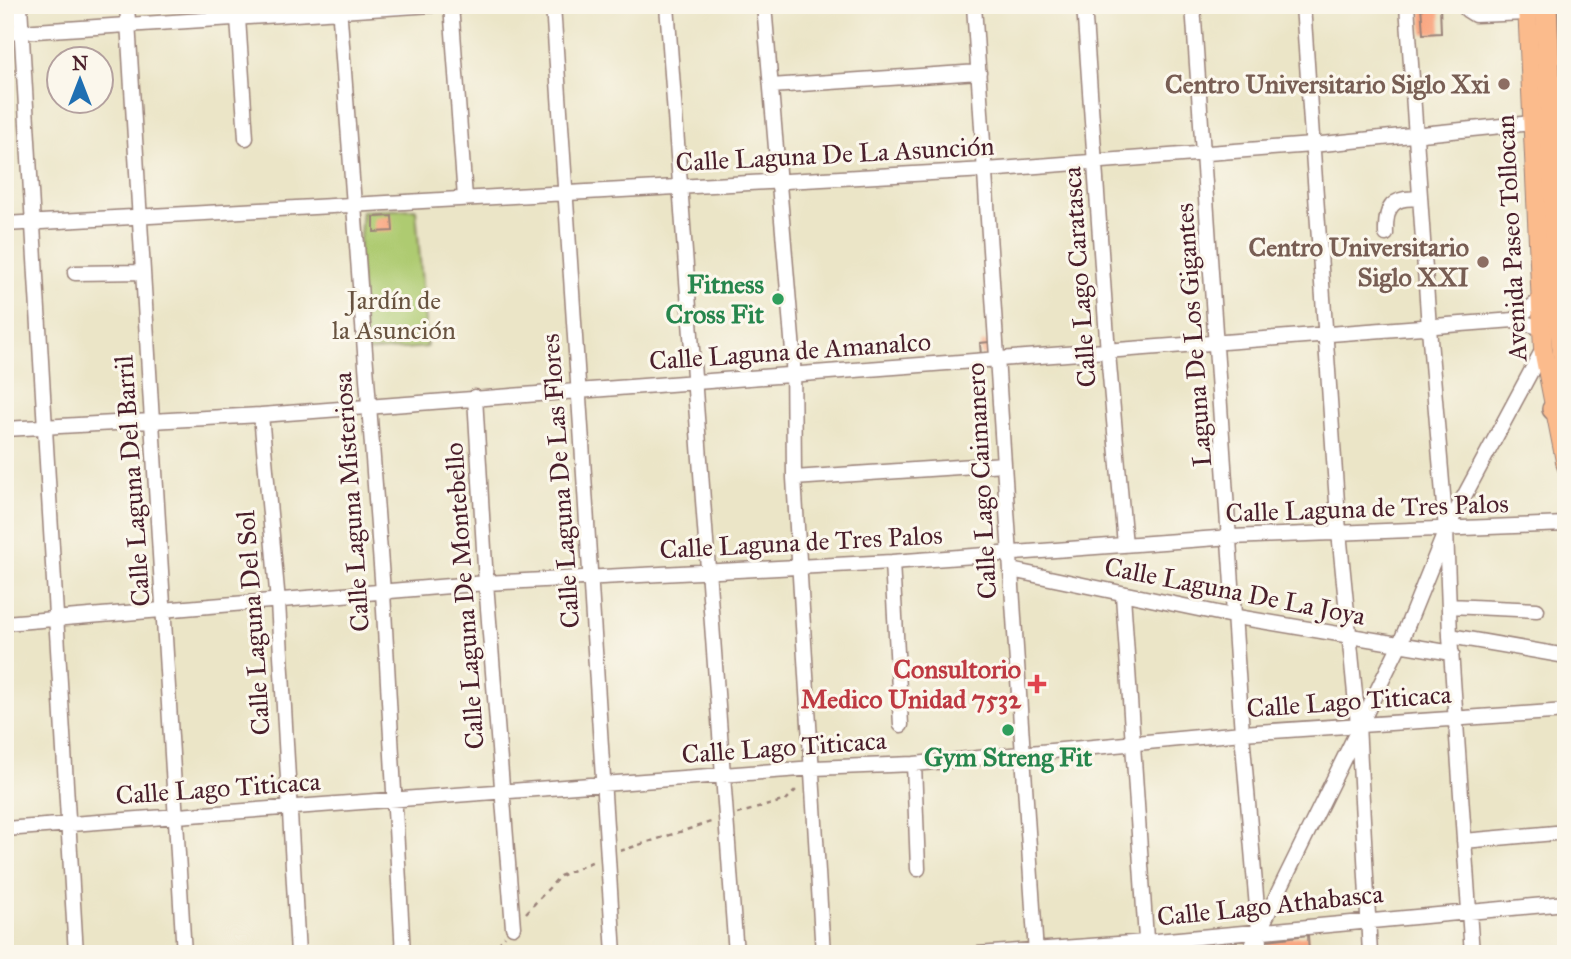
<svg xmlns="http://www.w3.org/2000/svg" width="1571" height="959" viewBox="0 0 1571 959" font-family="'IM FELL Great Primer',serif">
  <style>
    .green { fill: #aecb71; stroke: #7c754e; stroke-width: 2 }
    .building { fill: #f9a782 }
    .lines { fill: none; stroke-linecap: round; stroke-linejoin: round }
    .minor-casing { stroke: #9a8279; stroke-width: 17 }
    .major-casing { stroke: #9a8279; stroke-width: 20 }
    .highway-casing { stroke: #9a8279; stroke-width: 24 }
    .path { stroke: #9a8279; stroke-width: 2.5; stroke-dasharray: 5 5; stroke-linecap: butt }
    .minor { stroke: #fff; stroke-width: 14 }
    .major { stroke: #fbbb8c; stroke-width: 18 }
    .highway { stroke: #fbbb8c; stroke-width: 21 }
    .education-dot { fill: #8d6e63; stroke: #fbf7ec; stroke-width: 2.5 }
    .leisure-dot { fill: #2e9e5b; stroke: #fbf7ec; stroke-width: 2.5 }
    .health-dot { fill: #e0444e; stroke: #fbf7ec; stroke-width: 2.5 }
    .labels { text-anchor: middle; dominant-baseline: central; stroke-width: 6; stroke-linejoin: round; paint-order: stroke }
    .education-label { font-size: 26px; font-weight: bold; fill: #785e54; stroke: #fbf7ec; text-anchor: end }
    .street-label { font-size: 26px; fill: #4a1f2b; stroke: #fbf7ec }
    .leisure-label { font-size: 26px; font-weight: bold; fill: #27864d; stroke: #fbf7ec; text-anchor: end }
    .park-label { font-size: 26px; fill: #685340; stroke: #fbf7ec }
    .health-label { font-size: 26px; font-weight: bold; fill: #be3a42; stroke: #fbf7ec; text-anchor: end }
  </style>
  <rect width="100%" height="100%" fill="#fbf7ec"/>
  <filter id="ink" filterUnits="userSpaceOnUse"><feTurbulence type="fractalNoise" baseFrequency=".0143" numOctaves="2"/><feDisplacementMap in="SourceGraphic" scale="14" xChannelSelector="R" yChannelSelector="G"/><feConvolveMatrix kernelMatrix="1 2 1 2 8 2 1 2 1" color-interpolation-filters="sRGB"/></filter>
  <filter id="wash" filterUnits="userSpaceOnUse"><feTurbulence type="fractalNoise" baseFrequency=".00686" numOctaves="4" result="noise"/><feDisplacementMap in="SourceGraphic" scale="28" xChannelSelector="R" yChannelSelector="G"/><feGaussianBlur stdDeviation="1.57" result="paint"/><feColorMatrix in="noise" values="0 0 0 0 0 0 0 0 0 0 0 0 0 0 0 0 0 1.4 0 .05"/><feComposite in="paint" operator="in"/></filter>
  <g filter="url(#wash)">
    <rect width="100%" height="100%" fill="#ebe5c7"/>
    <path class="green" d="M1550,5H1566V283Z
      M416,209L427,347L366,352L359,252L362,211Z"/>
    <g id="blocks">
      <path class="building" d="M1421,5H1440L1441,33L1423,34Z
        M392,216L393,231L374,232V217Z
        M989,342L990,355L981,356L980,343Z
        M1308,935L1309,954H1268L1267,940Z"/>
    </g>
  </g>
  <g filter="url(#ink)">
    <use href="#blocks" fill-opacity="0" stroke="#9a8279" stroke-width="2"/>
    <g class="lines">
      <defs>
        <path id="minor" d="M20,5L76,954
          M127,5L184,954
          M339,5L383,592L403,954
          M451,5L465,198
          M553,5C576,321 593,638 614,954
          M667,5L736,954
          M764,5L793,351L794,478L823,954
          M974,5L1036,954
          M1084,5L1108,353L1125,545
          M1193,5L1242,733L1261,954
          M1303,5L1339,532L1358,724L1370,954
          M1407,5L1429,328L1446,530L1450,636L1472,954
          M1467,5V10L1475,15L1528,13
          M238,18L246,138
          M5,33L432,5
          M771,86L979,72
          M5,224L986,170L1312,145L1532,123
          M1386,234C1385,207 1392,196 1420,199
          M75,273L143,272
          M1514,320L1540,300
          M475,397L486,583L513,927
          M261,415L278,602L298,954
          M5,429L261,415L1514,320L1542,328
          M794,478L1004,464
          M892,562L901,725
          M1011,570L1237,617L1452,653
          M1123,595L1147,954
          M1449,606L1537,610
          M5,623L486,583L892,562L1231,537L1566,524
          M1450,636L1566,656
          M914,764L918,869
          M5,829L814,768L914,764L1242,733L1566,711
          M1464,841L1566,832
          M978,954L1146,942L1566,903
          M1248,954L1399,646L1446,530L1543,349"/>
        <path id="major" d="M1527,5L1543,349L1566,466"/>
        <path id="highway" d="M1546,5L1560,321L1566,377
          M1553,409L1566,407"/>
      </defs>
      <use href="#minor" class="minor-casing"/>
      <use href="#major" class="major-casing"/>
      <use href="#highway" class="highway-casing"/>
      <path class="path" d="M737,814L786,800L799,787
        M620,851L714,821
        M526,913L560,876L594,861
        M496,954L497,946L505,936"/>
      <use href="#minor" class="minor"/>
      <use href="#major" class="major"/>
      <use href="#highway" class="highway"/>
    </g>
  </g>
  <g class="education-dot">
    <circle cx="1504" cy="84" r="7"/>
    <circle cx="1483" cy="262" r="7"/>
  </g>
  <g class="leisure-dot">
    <circle cx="778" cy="299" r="7"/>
    <circle cx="1008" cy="730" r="7"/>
  </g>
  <path class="health-dot" d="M1033.5 673.5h7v7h7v7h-7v7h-7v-7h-7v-7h7z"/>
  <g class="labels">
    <g class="education-label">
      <text x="1490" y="84">Centro Universitario Siglo Xxi</text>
      <text x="1469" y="247">Centro Universitario<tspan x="1469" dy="30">Siglo XXI</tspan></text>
    </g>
    <g class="street-label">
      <text transform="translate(835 154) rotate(-3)">Calle Laguna De La Asunción</text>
      <text transform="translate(1511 238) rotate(-93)">Avenida Paseo Tollocan</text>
      <text transform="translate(1079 277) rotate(-94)">Calle Lago Caratasca</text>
      <text transform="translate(1193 335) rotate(-94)">Laguna De Los Gigantes</text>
      <text transform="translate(790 351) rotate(-4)">Calle Laguna de Amanalco</text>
      <text transform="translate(132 481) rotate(-94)">Calle Laguna Del Barril</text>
      <text transform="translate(560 481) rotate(-94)">Calle Laguna De Las Flores</text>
      <text transform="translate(981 481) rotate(-93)">Calle Lago Caimanero</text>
      <text transform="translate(351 502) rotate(-94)">Calle Laguna Misteriosa</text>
      <text transform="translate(1367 508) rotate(-2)">Calle Laguna de Tres Palos</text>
      <text transform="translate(801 542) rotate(-3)">Calle Laguna de Tres Palos</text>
      <text transform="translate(1235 591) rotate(11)">Calle Laguna De La Joya</text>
      <text transform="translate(464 596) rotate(-94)">Calle Laguna De Montebello</text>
      <text transform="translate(253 623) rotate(-94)">Calle Laguna Del Sol</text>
      <text transform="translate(1349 701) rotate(-4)">Calle Lago Titicaca</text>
      <text transform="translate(784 747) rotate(-4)">Calle Lago Titicaca</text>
      <text transform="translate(218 788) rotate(-4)">Calle Lago Titicaca</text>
      <text transform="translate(1270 905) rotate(-6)">Calle Lago Athabasca</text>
    </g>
    <g class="leisure-label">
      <text x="764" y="284">Fitness<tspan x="764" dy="30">Cross Fit</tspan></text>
      <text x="1008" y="757" text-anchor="middle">Gym Streng Fit</text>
    </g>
    <g class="park-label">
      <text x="394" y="300">Jardín de<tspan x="394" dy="30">la Asunción</tspan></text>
    </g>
    <g class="health-label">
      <text x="1021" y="669">Consultorio<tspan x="1021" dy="30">Medico Unidad 7532</tspan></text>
    </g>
  </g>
  <rect width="1571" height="959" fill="none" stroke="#fbf7ec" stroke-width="28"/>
  <g transform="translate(80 80)"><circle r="33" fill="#fbf7ec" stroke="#b4a19f" stroke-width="2"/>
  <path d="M0-5L12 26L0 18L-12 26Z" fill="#1f6fb2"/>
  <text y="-10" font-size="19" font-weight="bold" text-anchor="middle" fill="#4a1f2b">N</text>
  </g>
</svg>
